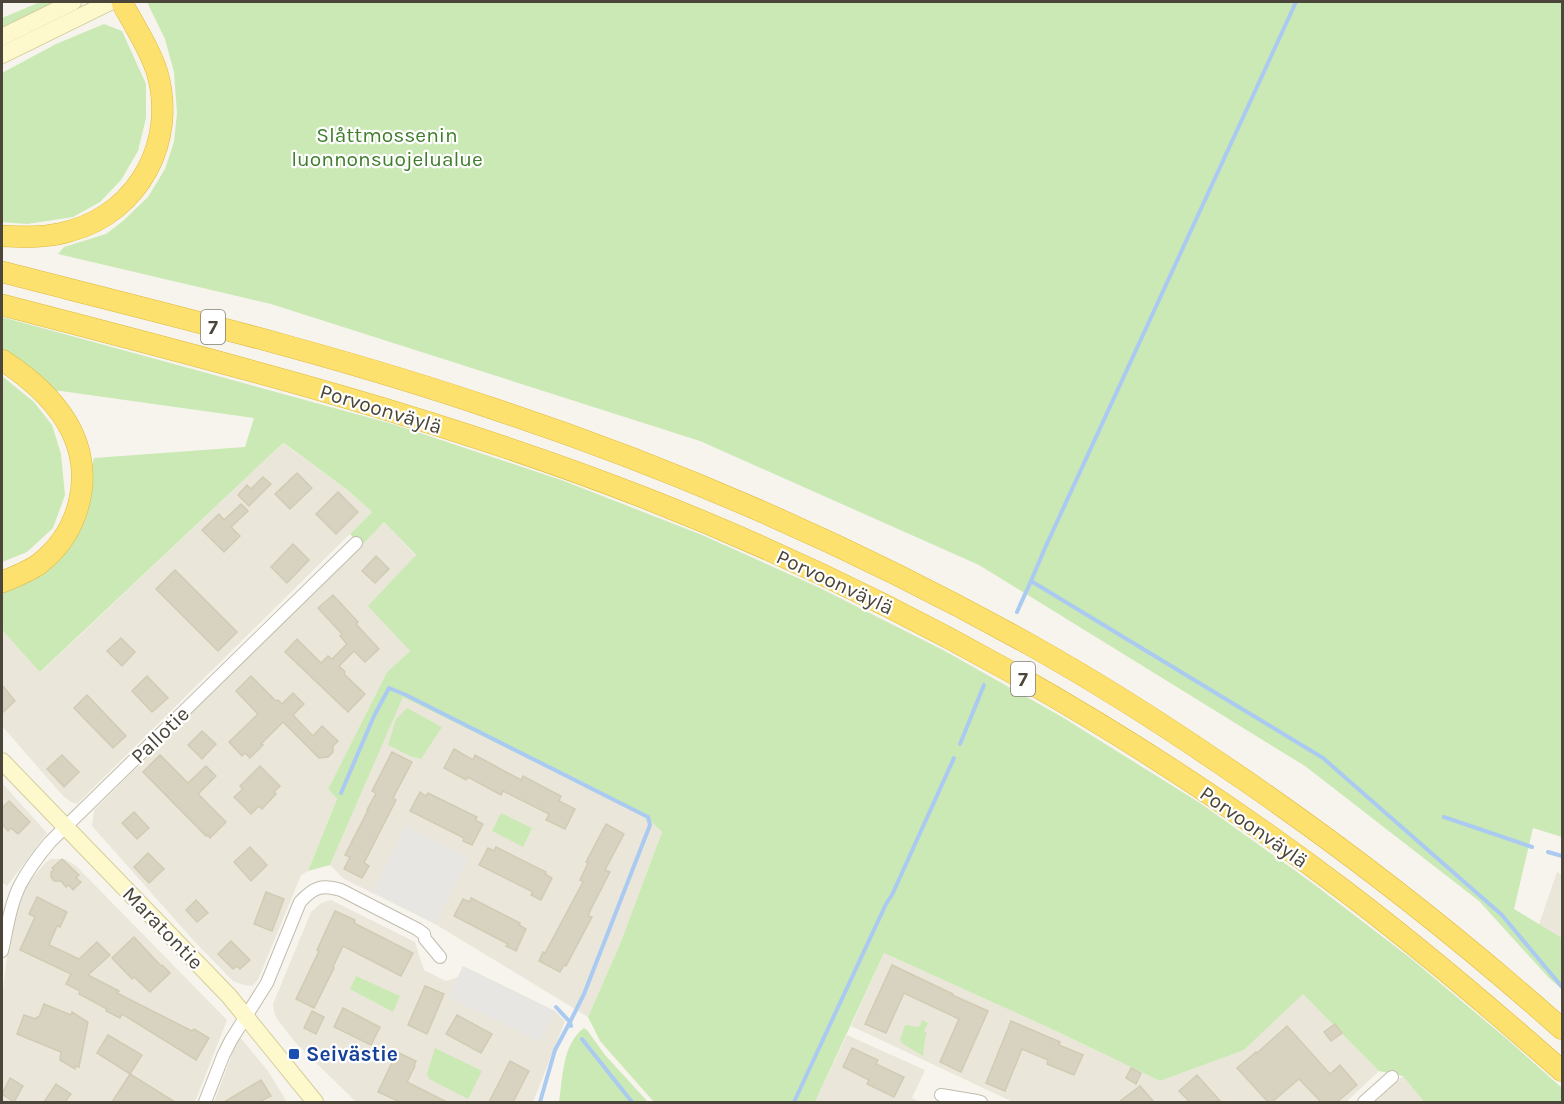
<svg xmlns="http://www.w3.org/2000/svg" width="1564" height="1104" viewBox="0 0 1564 1104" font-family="Karla,sans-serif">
<rect width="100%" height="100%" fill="#f6f4ec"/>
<!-- residential -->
<g fill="#eae7da">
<path d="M283,443L350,492L372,512L77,804L71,802L63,796L2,726V630L41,672Z"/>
<path d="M384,522L416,556L410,651L387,672L328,789L337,799L308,871L301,875L258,980L252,986L244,985L233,981L194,941L92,826L94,810Z"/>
<path d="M403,696L644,815L662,832L620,944L588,1017L435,924L344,879L330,865Z"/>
<path d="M2,783L47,833L7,886L2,882Z"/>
<path d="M51,859H65L76,866L227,1020L195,1102H2V999L7,957L20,893L45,863Z"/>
<path d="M1557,872L1562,875V959L1535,936Z"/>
<path d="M331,900L415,942L424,970L446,981L458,977L463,966L555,1011L565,1021L533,1102H356L295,1042L277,1019L274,1012L273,1004L311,912L321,903Z"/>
<path d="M884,953L1056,1031L1160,1081L1244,1050L1303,993L1379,1071L1346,1102H1013L851,1026Z"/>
<path d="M847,1035L925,1070L912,1098L921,1102H815Z"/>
<path d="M239,1036L268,1071L287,1102H214Z"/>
<path d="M1403,1076L1424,1102H1375Z"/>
</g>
<!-- green -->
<g fill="#cbe9b5">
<path d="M40,2H59L2,29V18Z"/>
<path d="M147,2H1562V837L1533,828L1514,909L1562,938V989L1549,978L1479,901L1305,766L979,565L700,441L271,304L58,254L64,247L106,234L123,221L148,197L165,169L174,142L177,113L174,72L165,39Z"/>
<path d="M104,24L122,31L146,84V118L138,151L121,180L100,202L73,217L27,224L2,222V73L56,44Z"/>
<path d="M2,317L396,425L564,481L702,535L820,588L943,650L1062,717L1200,803L1311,882L1409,957L1508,1040L1562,1088V1102H1424L1403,1076L1379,1071L1303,994L1244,1050L1160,1081L1056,1031L884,953L815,1102H654L600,1041L588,1017L620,944L662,832L644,815L403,697L330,865L308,871L337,799L328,789L387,672L410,651L368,606L416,555L384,522L361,546L350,534L372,512L350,492L288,446L283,443L40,672L2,630V586L82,515L94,458L245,447L254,418L61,391H48L2,355Z"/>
<path d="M2,376L34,402L52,425L61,454L65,495L53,528L27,552L2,562Z"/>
<path d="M407,708L442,727L421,759L410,756L388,745L396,719Z"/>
<path d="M501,813L532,828L523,847L492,831Z"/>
<path d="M356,976L400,996L393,1012L350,989Z"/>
<path d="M922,1020L928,1023L924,1031L927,1033L925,1039L923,1056L903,1044L900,1040L905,1025L919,1027Z"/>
<path d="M584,1028L587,1030L605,1055L648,1102H559C563,1078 562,1044 584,1028Z"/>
<path d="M435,1048L482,1071L468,1099L429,1079L427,1074Z"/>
</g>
<!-- parking -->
<g fill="#e8e6e3">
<path d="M406,826L469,858L435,924L372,892Z"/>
<path d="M463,966L555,1011L540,1042L448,997Z"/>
</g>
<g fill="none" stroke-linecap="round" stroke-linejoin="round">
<!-- stream -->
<g stroke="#aacaf1" stroke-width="4">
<path d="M1031,581L1045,548L1296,2"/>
<path d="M1017,612L1031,581L1323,758L1502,915L1562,987"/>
<path d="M960,744L984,685"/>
<path d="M341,793L374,716L389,688L406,695L648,817L650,825L584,994L570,1022L571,1026"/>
<path d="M1444,817L1532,847"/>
<path d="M1548,852L1562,856"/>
<path d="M582,1039L632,1102"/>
<path d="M540,1102L555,1050L570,1022L556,1007"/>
<path d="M794,1102L886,904L892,895L954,758"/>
</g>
</g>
<!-- building -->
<g fill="#d8d2c1" stroke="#d2cbb4" stroke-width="1.5">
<path d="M297,473L312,488L290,509L275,494Z"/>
<path d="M263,477L271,484L249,506L238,495L247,485L251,489Z"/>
<path d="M338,492L358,512L336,534L316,514Z"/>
<path d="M241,504L248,511L231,527L240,536L224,552L202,530L219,514L224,520Z"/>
<path d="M293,544L309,560L287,583L271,567Z"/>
<path d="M376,556L389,569L375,583L362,571Z"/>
<path d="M175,570L237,632L218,651L156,589Z"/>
<path d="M333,595L358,622L356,624L379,649L365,662L354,651L339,666L345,672L344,674L365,694L348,712L285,652L297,639L321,663L328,656L332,659L347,644L340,636L342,634L318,608Z"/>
<path d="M121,638L135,652L122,666L107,651Z"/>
<path d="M147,676L168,698L152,712L132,691Z"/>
<path d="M251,676L276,701L278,700L282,704L293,693L304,704L293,715L313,736L322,726L338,741L333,746V752L328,757L319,758L283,722L261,744L263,745L250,758L245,753L242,756L229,742L258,714L236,691Z"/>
<path d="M2,685L15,701L2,713Z"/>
<path d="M87,695L126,736L113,748L74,708Z"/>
<path d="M202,731L216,744L202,759L188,745Z"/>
<path d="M454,749L473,760L475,755L521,780L523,776L561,796L559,801L575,809L565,829L546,820L549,814L503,791L501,795L468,777L466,780L444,768Z"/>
<path d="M392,752L412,762L393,798L396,800L364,863L369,866L362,878L344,869L350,857L345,855L368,810H367L376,793L372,791Z"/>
<path d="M62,755L79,772L64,787L47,769Z"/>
<path d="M160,755L188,783L206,766L216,776L198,794L226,822L210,838L208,835L206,836L143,772Z"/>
<path d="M260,766L280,786L274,792L276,794L262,809L259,806L251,814L234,797L243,789L240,786Z"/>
<path d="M420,792L426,796L428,793L477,817L475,820L483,824L472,845L463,841L464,838L410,811Z"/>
<path d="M9,801L30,822L18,834L11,828L8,831L2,824V808Z"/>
<path d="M134,812L149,828L137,839L122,823Z"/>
<path d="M606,824L624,834L605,870L610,872L591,909L588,916L592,917L566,966L564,965L560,972L539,961L543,952L545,953L583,882L580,880L588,863L586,862Z"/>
<path d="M250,847L267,865L251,881L234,862Z"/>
<path d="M496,847L546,872L545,874L552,878L541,900L531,895L533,892L479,865L488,848L494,851Z"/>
<path d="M148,853L164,869L149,883L134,867Z"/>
<path d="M62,859L79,875L76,878L81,882L73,890L69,885L66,887L61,881H54L51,877V872L54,870L52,868Z"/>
<path d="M266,892L284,899L272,931L254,924Z"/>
<path d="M37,897L67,912L60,927L57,926L49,945L79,959L97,942L110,955L88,975L119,991L117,993L192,1031L194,1029L209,1038L196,1060L122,1014L120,1018L106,1011L107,1009L79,994L80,991L66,984L71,974L20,950L35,917L29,914Z"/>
<path d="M471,898L520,923L519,925L526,929L516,951L506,946L508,944L454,916L463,899L470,902Z"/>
<path d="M196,900L208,913L197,922L186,910Z"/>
<path d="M335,911L355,920L354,923L413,953L401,976L343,946L333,967L334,968L314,1008L296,999L319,951L317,950Z"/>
<path d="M134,937L161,966L162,965L170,973L150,992L134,977L132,979L112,958Z"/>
<path d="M231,941L250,960L240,969L237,966L233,969L218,954Z"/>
<path d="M892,965L953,994L952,995L988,1011L961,1072L940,1062L959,1019L904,993L886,1033L865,1024Z"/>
<path d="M425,986L444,994L427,1034L408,1025Z"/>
<path d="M44,1004L71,1015L72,1012L88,1022L79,1067L75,1066V1069L60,1060L61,1052L17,1034L24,1015L36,1019L37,1017H39Z"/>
<path d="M343,1008L380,1027L371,1045L334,1027Z"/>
<path d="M312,1011L324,1017L316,1034L304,1028Z"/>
<path d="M457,1015L492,1034L481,1053L446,1034Z"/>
<path d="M1011,1021L1060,1042L1059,1045L1083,1055L1074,1075L1047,1064L1048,1060L1022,1049L1005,1091L986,1083Z"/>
<path d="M1335,1024L1342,1033L1331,1041L1324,1032Z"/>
<path d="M1287,1026L1330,1074L1340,1065L1357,1085L1337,1102H1321L1299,1079L1272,1102H1268L1237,1068L1256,1052L1257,1053Z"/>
<path d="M108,1035L142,1055L130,1074L97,1053Z"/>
<path d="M852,1048L878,1060L876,1064L904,1077L894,1097L867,1084L869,1080L843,1067Z"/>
<path d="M397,1052L416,1061L414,1065L415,1066L407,1082L447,1102H400L378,1092Z"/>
<path d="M510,1061L529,1071L513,1102H489Z"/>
<path d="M1131,1068L1141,1073L1136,1084L1126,1078Z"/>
<path d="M130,1074L175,1102H112Z"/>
<path d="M1197,1075L1221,1102H1190L1179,1091Z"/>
<path d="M10,1078L23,1086L14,1102L2,1094Z"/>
<path d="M261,1080L271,1096L259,1102H224Z"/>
<path d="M56,1084L71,1094L65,1102H44Z"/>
<path d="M1140,1086L1154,1102H1119Z"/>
</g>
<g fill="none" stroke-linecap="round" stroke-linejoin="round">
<defs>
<g id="minor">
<path d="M2,951C7,929 10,905 20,885C28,870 39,855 50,842L356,543"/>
<path d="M941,1095L977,1101L981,1102"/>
<path d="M205,1102L223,1056L231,1040L267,983L300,902C314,887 322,884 341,890L417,929L424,934L425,939L440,957"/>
<path d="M1364,1102L1392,1077"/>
</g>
<g id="secondary">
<path d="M2,37L73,2"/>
<path d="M2,55L110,2"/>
<path d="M2,761L229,996L315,1102"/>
</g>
<g id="motorway">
<path d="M2,236C24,237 48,238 70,231C140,212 177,140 157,72C152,56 143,40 135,26C131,18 125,10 122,2"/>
<path d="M2,272C166,314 333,354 494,409C682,471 862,551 1034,647C1098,683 1161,723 1221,764C1341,845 1454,933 1562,1029"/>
<path d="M2,305C218,361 436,416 645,498C892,595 1133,730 1345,891C1420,948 1492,1009 1562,1071"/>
<path d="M2,360C30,378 57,401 72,432C94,478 79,533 39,564C28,572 14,577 2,582"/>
</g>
</defs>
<!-- minor casing -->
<use href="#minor" stroke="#c2bdae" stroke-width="14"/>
<!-- secondary casing -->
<use href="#secondary" stroke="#d5cd9b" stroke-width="18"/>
<!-- motorway casing -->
<use href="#motorway" stroke="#deb83e" stroke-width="22"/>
<!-- minor -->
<use href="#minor" stroke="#fff" stroke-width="12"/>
<!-- secondary -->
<use href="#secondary" stroke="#fef9cd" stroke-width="16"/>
<!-- motorway -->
<use href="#motorway" stroke="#fde16f" stroke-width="21"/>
</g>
<!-- markers -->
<rect fill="#1a4fb4" stroke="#fff" stroke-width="2" x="288" y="1048" width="12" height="12" rx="3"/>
<g text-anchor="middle" stroke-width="4.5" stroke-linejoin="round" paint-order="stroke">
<!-- shield labels -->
<g fill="#fff" stroke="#817e74" stroke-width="1.5">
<rect x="201" y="310" width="24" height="34" rx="4.5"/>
<rect x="1011" y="662" width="24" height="34" rx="4.5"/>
</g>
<g font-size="20" font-weight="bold" fill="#4b4639">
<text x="213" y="334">7</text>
<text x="1023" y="686">7</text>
</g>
<!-- park labels -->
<g font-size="21" fill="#3f7e2b" stroke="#fff">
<text x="387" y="142">Slåttmossenin<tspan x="387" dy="24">luonnonsuojelualue</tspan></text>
</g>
<!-- street labels -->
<g font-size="21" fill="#4b4639" stroke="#fff">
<text transform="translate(381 409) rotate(17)" y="7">Porvoonväylä</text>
<text transform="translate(835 582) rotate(25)" y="7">Porvoonväylä</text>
<text transform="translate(160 735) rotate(-44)" y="7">Pallotie</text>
<text transform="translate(1254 827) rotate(35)" y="7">Porvoonväylä</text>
<text transform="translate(163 928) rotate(46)" y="7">Maratontie</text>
</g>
<!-- transit labels -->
<g font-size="21" font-weight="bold" fill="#164399" stroke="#fff" text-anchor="start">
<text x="306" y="1061">Seivästie</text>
</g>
</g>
<!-- border -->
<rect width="1564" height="1104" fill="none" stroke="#4b4639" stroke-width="6"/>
</svg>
